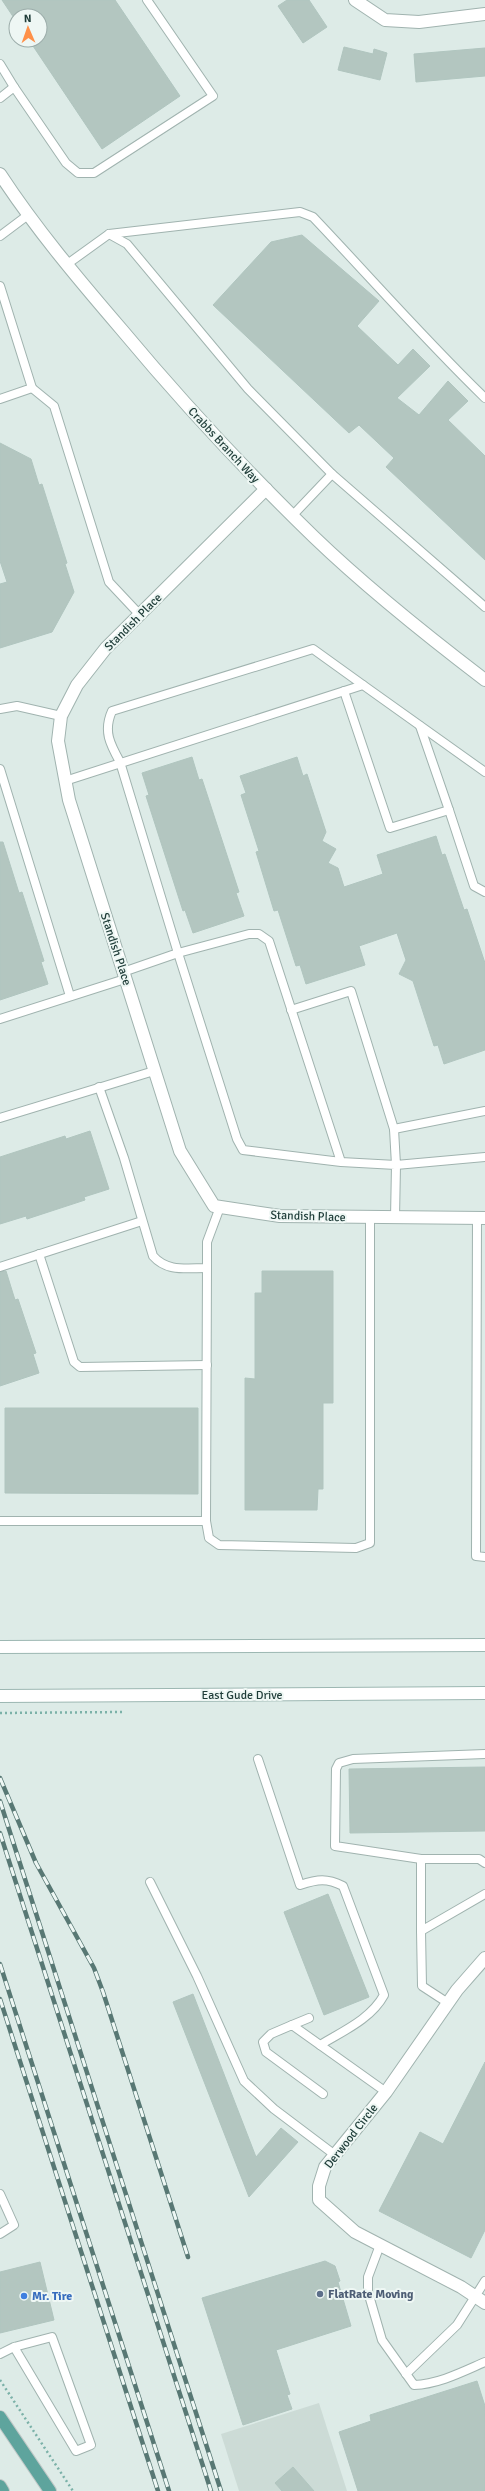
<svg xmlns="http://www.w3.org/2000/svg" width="485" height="2491" viewBox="0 0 485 2491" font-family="Signika,sans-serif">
<rect width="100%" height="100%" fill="#ddebe7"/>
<!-- built -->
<path fill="#ccdbd6" d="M319,2403L347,2491H239L221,2434Z"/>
<!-- building -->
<g fill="#b3c6c0" stroke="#b0c5bf">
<path d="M2,0H115L180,96L102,149L29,40H40V16H16V21Z"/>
<path d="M287,0H309L327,27L303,43L278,6Z"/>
<path d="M344,47L373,54L374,49L387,53L380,80L338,70Z"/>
<path d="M485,48V76L416,82L414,54Z"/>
<path d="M302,235L379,301L357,326L398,365L413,349L430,366L397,398L419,415L448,381L468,401L448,420L485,456V560L386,467L394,458L359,425L349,433L213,305L271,242Z"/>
<path d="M0,443L31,459L39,485L42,484L67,563L65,564L74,592L52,632L0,648V584L7,582L0,561Z"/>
<path d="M192,757L199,780L202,779L239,892L236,893L244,916L193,933L185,910L183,911L146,796L149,795L142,773Z"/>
<path d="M297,757L303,776L307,774L326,832L322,841L336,849L328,863L338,868L344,887L383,874L377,855L436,836L442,855L445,854L464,910L467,909L485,963V1050L444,1064L438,1045L434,1046L413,981L399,974L406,960L397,933L359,946L365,965L306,984L300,965L296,966L278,910L274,911L256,852L259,851L241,795L246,793L240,776Z"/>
<path d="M0,842H3L19,893L22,892L44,961L41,962L48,984L0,1000Z"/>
<path d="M90,1131L109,1189L84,1197L85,1200L27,1219L26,1216L0,1224V1157L65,1136L66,1139Z"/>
<path d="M6,1271L15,1300L18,1299L36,1353L33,1354L39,1373L0,1386V1272Z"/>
<path d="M262,1271H333V1403H323V1489H318L317,1510H245V1378L255,1379V1293H262Z"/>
<path d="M5,1408H198V1494L5,1493Z"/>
<path d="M485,1767V1831L350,1833L349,1769Z"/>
<path d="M328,1894L369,1997L324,2015L284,1912Z"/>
<path d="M193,1994L256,2157L281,2128L298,2142L249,2197L173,2002Z"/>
<path d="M485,2062V2230L471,2258L379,2211L420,2132L443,2144Z"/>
<path d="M325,2261L335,2266L340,2281L338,2282L351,2326L276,2350L290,2394L287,2395L292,2409L243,2425L202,2298Z"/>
<path d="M40,2262L54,2320L0,2333V2272Z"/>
<path d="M477,2381L485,2406V2491H358L339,2432L371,2421L370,2415Z"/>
<path d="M293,2467L314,2491H282L275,2483Z"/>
</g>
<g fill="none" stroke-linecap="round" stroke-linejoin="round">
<defs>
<g id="service">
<path d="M0,64L14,87"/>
<path d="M0,98L14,87L66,163L78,173H94L213,96L147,0"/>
<path d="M109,234L127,244L248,389L332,474L485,607"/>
<path d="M0,236L28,215"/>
<path d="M66,265L109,234L300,212L313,217C370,277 425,340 485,398"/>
<path d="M0,286L32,388L0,399"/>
<path d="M32,388L54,406L109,582L140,615"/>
<path d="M293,515L332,474"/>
<path d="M344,691L390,828L449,810L420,726"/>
<path d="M0,709L17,706L61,716"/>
<path d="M0,769L70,996"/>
<path d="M65,781L363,685L485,772"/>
<path d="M449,810L474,886L485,892"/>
<path d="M123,972L178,953L120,762C110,744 103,731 112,711L313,649L363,685"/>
<path d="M291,1010L351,991L394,1129L396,1165L485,1157"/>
<path d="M0,1019L125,979"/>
<path d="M99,1087L124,1158L153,1256C167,1272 186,1268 207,1268V1242L220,1207"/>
<path d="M0,1118L154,1071"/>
<path d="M394,1129L485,1111"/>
<path d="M341,1162L243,1150L237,1139L178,953L249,934H259L269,941L341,1162L396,1165L395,1218"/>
<path d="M477,1218L476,1556L485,1557"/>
<path d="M39,1254L74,1362L80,1367L207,1365"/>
<path d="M0,1267L142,1221"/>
<path d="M0,1521H206L207,1268"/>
<path d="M206,1521L209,1538L219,1545L356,1548L370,1543V1217"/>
<path d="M485,1754L353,1759L339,1763L336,1769L335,1846L421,1859H479L485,1863"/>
<path d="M258,1759L300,1885C318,1879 327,1878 343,1886L384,1995C371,2019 343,2031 320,2045"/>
<path d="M150,1882L197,1976L244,2081L274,2109L335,2155"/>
<path d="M421,1931V1859"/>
<path d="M448,2003L422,1986L421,1931L485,1894"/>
<path d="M292,2025L309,2018"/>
<path d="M323,2094L266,2052L263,2042L271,2034L292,2025L386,2092"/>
<path d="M0,2194L14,2225L0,2234"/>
<path d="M380,2245L368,2277V2292L382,2340L414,2385C439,2384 462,2372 485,2362"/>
<path d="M0,2354L14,2347L52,2337L91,2445L76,2451L14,2347"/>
<path d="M406,2374L457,2325L485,2281"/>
</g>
<g id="minor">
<path d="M355,0L385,20L419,22L485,14"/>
<path d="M266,489L106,648L77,685L61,716L58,741L69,800L180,1151L214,1206L280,1216L485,1218"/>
<path d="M485,1958L457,1990L386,2092L325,2167L319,2186V2200L355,2232L461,2287L485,2303"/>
</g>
<path id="tertiary" d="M0,174C36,229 79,280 122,330C182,402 247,472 314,537C368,589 426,635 485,680"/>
<g id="secondary">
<path d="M0,1647L485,1645"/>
<path d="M0,1696L485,1693"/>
</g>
<g id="primary">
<path d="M0,2417L50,2491"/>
<path d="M0,2486L3,2491"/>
</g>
</defs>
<!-- service casing -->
<use href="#service" stroke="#a0b3af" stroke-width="10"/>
<!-- minor casing -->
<use href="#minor" stroke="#a0b3af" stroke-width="14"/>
<!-- tertiary casing -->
<use href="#tertiary" stroke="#a0b3af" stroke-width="14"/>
<!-- secondary casing -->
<use href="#secondary" stroke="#9cb7b2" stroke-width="14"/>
<!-- primary casing -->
<use href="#primary" stroke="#c0c8c7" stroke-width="14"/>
<!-- path -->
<g stroke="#7bb1a8" stroke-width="2.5" stroke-dasharray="2 3" stroke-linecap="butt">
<path d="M0,1713L125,1712"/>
<path d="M0,2380L73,2491"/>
</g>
<!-- service -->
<use href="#service" stroke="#fff" stroke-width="8"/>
<!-- minor -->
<use href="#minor" stroke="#fff" stroke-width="12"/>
<!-- tertiary -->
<use href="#tertiary" stroke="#fff" stroke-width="12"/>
<!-- secondary -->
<use href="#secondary" stroke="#fff" stroke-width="12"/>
<!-- primary -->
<use href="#primary" stroke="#5ea49d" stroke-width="12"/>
<defs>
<g id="rail">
<path d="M0,1778L36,1863L94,1968L103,1992L188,2257"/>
<path d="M0,1801L221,2491"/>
<path d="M0,1833L211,2491"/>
<path d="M0,1964L169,2491"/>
<path d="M0,1999L158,2491"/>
</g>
</defs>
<!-- rail casing -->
<use href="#rail" stroke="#587874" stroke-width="4.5"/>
<!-- rail -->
<use href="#rail" stroke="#eef7f4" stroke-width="3" stroke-dasharray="9" stroke-linecap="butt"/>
</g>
<!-- markers -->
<circle fill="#5c6f8a" stroke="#eef7f4" stroke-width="1.5" cx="320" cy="2294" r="4"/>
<circle fill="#3f7fe0" stroke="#eef7f4" stroke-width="1.5" cx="24" cy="2296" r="4"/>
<g text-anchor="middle" stroke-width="4" stroke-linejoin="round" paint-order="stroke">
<!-- street labels -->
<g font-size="12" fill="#1e3c38" stroke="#eef7f4">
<text transform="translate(224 445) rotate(47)" y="4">Crabbs Branch Way</text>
<text transform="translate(133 622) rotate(-45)" y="4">Standish Place</text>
<text transform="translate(116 949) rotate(72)" y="4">Standish Place</text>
<text transform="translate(308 1216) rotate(2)" y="4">Standish Place</text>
<text x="242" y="1699">East Gude Drive</text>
<text transform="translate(351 2136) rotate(-52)" y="4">Derwood Circle</text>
</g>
<!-- service labels -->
<g font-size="12" font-weight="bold" fill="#4e5e75" stroke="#eef7f4" text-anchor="start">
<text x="328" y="2298">FlatRate Moving</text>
</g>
<!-- shop labels -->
<g font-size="12" font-weight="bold" fill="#366cbe" stroke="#eef7f4" text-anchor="start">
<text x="32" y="2300">Mr. Tire</text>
</g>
</g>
<!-- north arrow -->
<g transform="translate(28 28) rotate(358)"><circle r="19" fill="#eef7f4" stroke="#9baca9"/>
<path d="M0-3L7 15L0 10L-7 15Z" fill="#fe9048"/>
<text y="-6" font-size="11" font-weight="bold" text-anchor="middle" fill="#1e3c38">N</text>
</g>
</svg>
